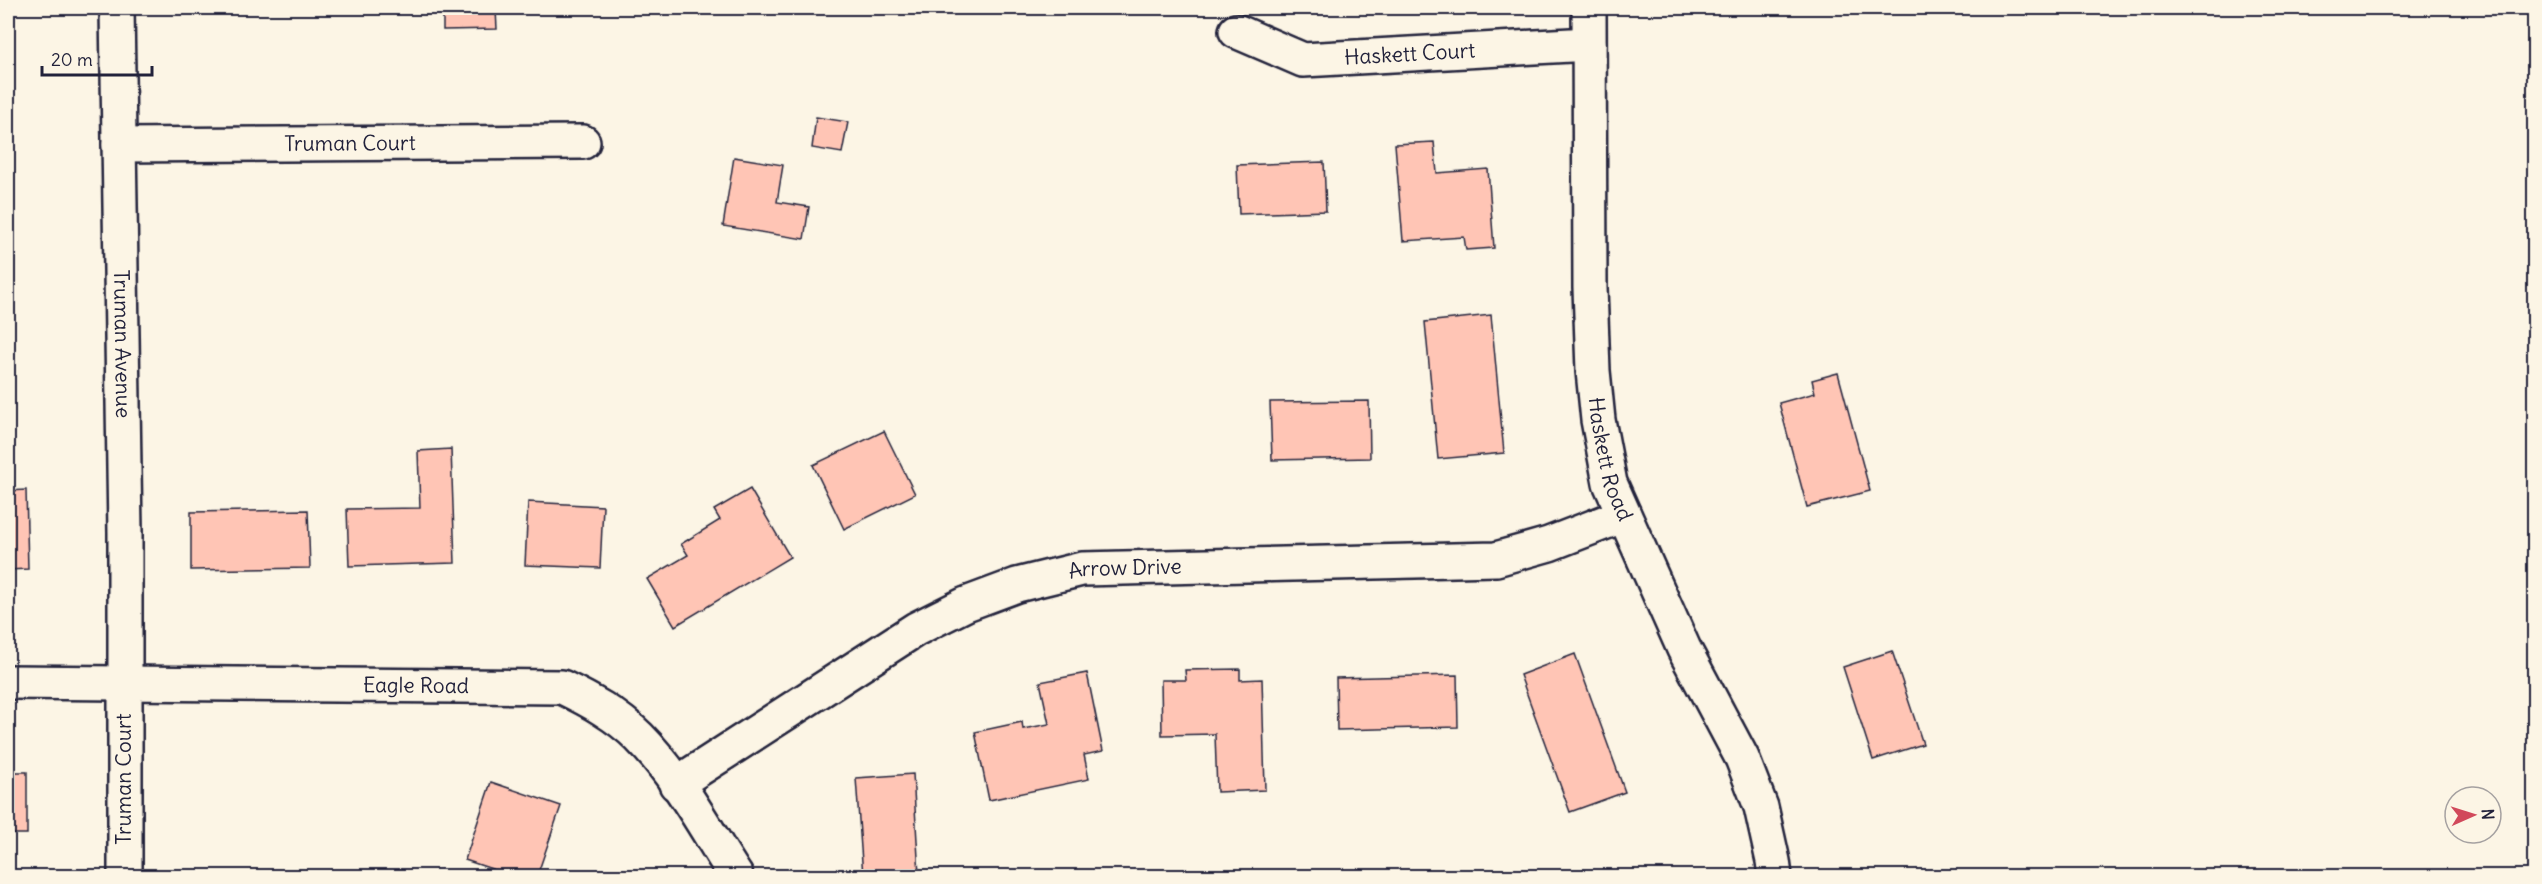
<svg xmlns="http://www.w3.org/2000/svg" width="2542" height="884" viewBox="0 0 2542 884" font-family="Delius,sans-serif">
<rect width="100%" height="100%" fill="#fcf5e5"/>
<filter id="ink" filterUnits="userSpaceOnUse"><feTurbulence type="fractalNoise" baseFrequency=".0167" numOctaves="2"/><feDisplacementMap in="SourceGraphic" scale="12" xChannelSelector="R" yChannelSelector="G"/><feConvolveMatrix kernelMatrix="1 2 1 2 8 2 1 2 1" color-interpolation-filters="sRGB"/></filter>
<g filter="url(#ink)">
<!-- building -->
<g fill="#ffc5b5" stroke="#22223b" stroke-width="1.5">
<path d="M443,8H536L537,10H496L497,29L443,30Z"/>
<path d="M816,117L848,122L842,153L812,148Z"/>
<path d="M1434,142L1437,173L1488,169L1494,248L1466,250L1464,237L1403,241L1395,144Z"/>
<path d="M734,157L783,165L777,202L809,207L804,239L723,226Z"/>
<path d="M1324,162L1326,211L1239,214L1237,165Z"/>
<path d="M8,250H10L13,364H8Z"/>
<path d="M1491,315L1504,453L1438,459L1425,322Z"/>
<path d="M1838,373L1870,491L1807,507L1779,403L1815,393L1812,380Z"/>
<path d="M1369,401L1370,458L1272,460L1270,402Z"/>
<path d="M884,431L915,494L844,529L813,465Z"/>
<path d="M451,449L455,563L349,566L347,509L420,508L418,451Z"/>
<path d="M750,489L790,557L675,626L647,579L688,555L681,544L720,520L714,510Z"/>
<path d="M26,490L28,569L8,570V491Z"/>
<path d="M528,502L603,506L600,568L525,565Z"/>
<path d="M308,510L310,568L191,570V512Z"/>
<path d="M1892,651L1923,744L1873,760L1843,667Z"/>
<path d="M1575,654L1625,792L1570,812L1520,675Z"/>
<path d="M1240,669V680L1262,679L1265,790L1217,792L1215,734L1162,735L1161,680H1186L1185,670Z"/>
<path d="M1087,673L1103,751L1084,755L1089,779L989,800L975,732L1022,722L1023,729L1049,724L1040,682Z"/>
<path d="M1457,675L1458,727L1337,730L1336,678Z"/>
<rect x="8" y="772" width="19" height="62"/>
<path d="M913,774L919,875L863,876L856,778Z"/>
<path d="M491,782L561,806L537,876H513L465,860Z"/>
</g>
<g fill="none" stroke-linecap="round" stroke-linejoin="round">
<defs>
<g id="minor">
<path id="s1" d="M117,8L125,533V876"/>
<path id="s2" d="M1589,8L1590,288L1593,371L1598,420L1610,483L1684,649L1742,758L1761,807L1773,861L1775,876"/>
<path id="s3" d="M1236,31L1303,60L1589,44"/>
<path id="s4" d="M119,145L583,142"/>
<path id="s5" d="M8,682L562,687C589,700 617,715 639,737C678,776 706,830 736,876"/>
<path id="s6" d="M676,784L916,629L966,604L1017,585L1082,569L1496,559L1549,544L1624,515"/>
</g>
</defs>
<!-- minor casing -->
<use href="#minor" stroke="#22223b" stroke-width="38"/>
<!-- minor -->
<use href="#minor" stroke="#fcf5e5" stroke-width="33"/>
</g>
</g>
<g text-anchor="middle" stroke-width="5" stroke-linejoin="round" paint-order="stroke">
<!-- street labels -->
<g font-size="21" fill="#22223b" stroke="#fcf5e5">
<text dy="7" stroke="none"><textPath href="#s3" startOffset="180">Haskett Court</textPath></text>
<text dy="7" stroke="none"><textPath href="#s4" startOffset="231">Truman Court</textPath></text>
<text dy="7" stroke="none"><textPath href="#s1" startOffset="336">Truman Avenue</textPath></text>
<text dy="7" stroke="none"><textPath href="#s2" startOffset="453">Haskett Road</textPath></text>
<text dy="7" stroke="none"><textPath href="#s6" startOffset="506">Arrow Drive</textPath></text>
<text dy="7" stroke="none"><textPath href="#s5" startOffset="408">Eagle Road</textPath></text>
<text transform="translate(124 779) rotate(-90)" y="7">Truman Court</text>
</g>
</g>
<!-- margin -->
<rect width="2542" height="884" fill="none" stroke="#fcf5e5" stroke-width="30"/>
<rect x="15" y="15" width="2512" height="854" fill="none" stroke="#22223b" stroke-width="2" filter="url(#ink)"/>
<!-- north arrow -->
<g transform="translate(2473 815) rotate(87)"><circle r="28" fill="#fcf5e5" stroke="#a5a1a1" stroke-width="1.5"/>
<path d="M0-4.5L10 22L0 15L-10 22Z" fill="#d1495b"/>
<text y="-9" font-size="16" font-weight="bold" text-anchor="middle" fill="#22223b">N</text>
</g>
<!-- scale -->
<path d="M42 66v9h110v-9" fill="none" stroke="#22223b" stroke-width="3"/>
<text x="51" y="66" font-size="18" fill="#22223b" stroke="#fcf5e5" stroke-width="4.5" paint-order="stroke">20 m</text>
</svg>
